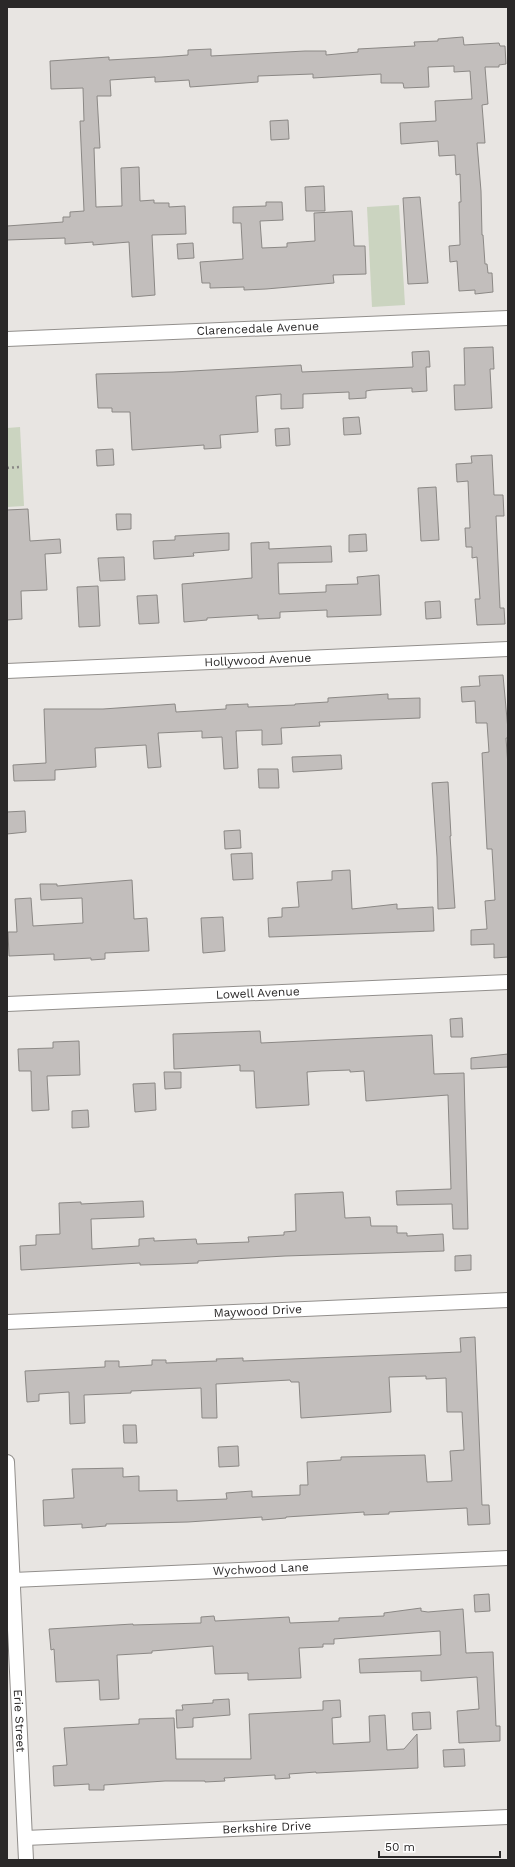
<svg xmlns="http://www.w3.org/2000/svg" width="515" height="1867" viewBox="0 0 515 1867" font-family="'Work Sans',sans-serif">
<rect width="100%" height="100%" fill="#e8e5e2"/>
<!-- green -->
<g fill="#cbd4c0">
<path d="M399,205L405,305L372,307L367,207Z"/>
<path d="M20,427L24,506L7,507V428Z"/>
</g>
<!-- building -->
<g fill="#c2bebc" stroke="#8b8885">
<path d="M463,37L464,45L499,43L500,46H505L506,64L499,65V67H485L488,104L482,105L485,143H477L481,191L482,235H483L485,264H487L488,273H492L493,292L475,294V290L459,291L457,261L450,262L449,246L460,245L459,202H461L460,174L456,175L455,155L439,156L438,141L401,144L400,123L436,121L435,101L472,99L470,71L454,72V66L428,67L429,87L404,88L403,83H381V74L313,78V74L258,76V82L190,87L189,80L155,82V77L110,80L111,96H97L100,148H94L96,207L122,206L121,168L139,167L140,201L154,200V203H169V207L185,206L186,234L152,235L155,295L132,297L129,242L93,245V242L65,244V238L7,240V226L63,222V217H70V212L84,211L80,121H84L83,88L51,89L50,61L109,57V60L162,57L188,55V50L211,49V56L305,51H326V55L358,52V49L415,46L414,42L438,41V39Z"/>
<path d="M288,120L289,139L271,140L270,121Z"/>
<path d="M324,186L325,211H306L305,187Z"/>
<path d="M420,197L428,283L408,284L403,198Z"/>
<path d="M266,202H282L283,220L260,221L262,248L287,247V243L315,241L314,213L352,211L354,246H365L366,274L333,275L334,283L266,289L244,290V287L210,288V283H202L200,262L243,259L241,223H233V207L266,206Z"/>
<path d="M193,243L194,258L178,259L177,244Z"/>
<path d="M493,347L494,369H490L492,408L455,410L454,385H465L464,348Z"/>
<path d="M429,351L430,367H426L427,391L412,392V388L372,390L366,391V398L349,399V392L303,394V408L281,409V394L256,396L258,432L220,435L221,448L204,449V445L132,450L130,412H112V408H98L96,374L173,372L301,365L302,372L413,367L412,352Z"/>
<path d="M359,417L361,434L344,435L343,418Z"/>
<path d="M289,428L290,445L276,446L275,429Z"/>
<path d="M113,449L114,465L97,466L96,450Z"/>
<path d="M492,455L494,495H503L504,516H496L500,608H504L505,624L477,625L475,599H480L477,557L472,558V547H466L465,528H470L468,481L457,482L456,464L472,463L471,456Z"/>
<path d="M436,487L439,540L421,541L418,488Z"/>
<path d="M28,509L30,541L60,539L61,553L45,554L47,590L21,591L22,619L7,620V510Z"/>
<path d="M116,514H131V529L117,530Z"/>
<path d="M229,533V550L193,553L194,556L154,559L153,541L175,540V536Z"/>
<path d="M366,534L367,551L349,552V535Z"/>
<path d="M269,542V549L331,546L332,562L278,563L279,594L326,592V585L358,584L357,577L379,575L381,615L327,617V610L280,612V618L258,619V615L207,618V620L184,622L182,584L252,578L251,543Z"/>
<path d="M124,557L125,580L100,581L98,558Z"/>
<path d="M98,586L100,626L79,627L77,587Z"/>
<path d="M157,595L159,623L139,624L137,596Z"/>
<path d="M440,601L441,618L426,619L425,602Z"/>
<path d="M503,675L508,730V738H506L508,766V957L494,958V944L471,945V930L487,929L485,901L495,900L492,849H487L482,753L489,752L487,723H476L475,701L462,702L461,687L480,686L479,676Z"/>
<path d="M388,694V699L420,698V718L319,722L320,726L281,728L282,744L262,745V730L236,731L238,768L224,769L222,737L202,738V731L158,733L161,767L148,768L146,745L95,748L96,767L55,770V780L14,781L13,765L46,763L44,709H103L175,704L176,712L226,709V705L248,704V707L295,705V704L328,702V698Z"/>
<path d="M341,755L342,769L293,772L292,757Z"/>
<path d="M258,769H278L279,788H259Z"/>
<path d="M448,782L451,836H450L455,908L438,909L437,857L432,783Z"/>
<path d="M25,811L26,832L7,834V812Z"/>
<path d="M240,830L241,848L225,849L224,831Z"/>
<path d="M252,853L253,879L233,880L231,854Z"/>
<path d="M350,870L352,909L397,904V909L433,907L434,931L269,937L268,918L282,917V908L299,907L297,882L332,880V871Z"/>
<path d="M132,880L134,919L147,918L149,951L105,953V959L91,960V958L54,960V954L9,956L8,932H17L15,899L31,898L33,926L83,923L82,898L41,900L40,884H57V886Z"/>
<path d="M223,917L225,951L203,953L201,918Z"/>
<path d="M462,1018L463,1037H451L450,1019Z"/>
<path d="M260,1031L261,1043L432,1035L434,1074L464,1073L468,1229H453L452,1204L397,1205L396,1191L451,1189L448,1095L366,1101L364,1071L350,1072V1070L321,1071L307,1072L309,1105L256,1108L254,1071H240V1065L174,1069L173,1034Z"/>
<path d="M79,1041L80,1075L47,1076L49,1110L32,1111L31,1071H19L18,1049L53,1048V1042Z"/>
<path d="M508,1054V1067L471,1069V1058Z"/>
<path d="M164,1072H181V1088L165,1089Z"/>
<path d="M155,1083L156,1110L135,1112L133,1084Z"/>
<path d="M88,1110L89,1127L72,1128V1111Z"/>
<path d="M343,1192L345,1218L370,1217L371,1226H397V1233H407V1236L443,1234L444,1251L285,1256L198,1261V1263L175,1264L140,1265V1263L21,1270L20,1246L36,1245V1235L60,1234L59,1203L81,1202V1204L143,1201L144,1217L91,1219L92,1249L139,1246V1239L154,1238V1241L196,1239L197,1244L249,1242L248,1237L284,1235V1232L296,1231L295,1194Z"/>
<path d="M471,1255V1270L455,1271V1256Z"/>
<path d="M475,1337L482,1505H489L490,1524L468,1525L467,1508L389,1512V1514L364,1515V1512L286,1517V1518L262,1520V1517L188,1522L106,1524V1526L82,1528V1524L44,1526L43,1500L74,1498L72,1469L123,1468V1477L139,1476V1491L177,1490V1501L227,1499L226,1493L252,1491V1497L300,1495V1485H308L307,1462L341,1460V1457L425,1455L427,1482L452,1481L450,1451L464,1450L462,1412H447L446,1378L426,1379V1376L389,1377L391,1412L301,1418L299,1382H291L290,1380L216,1384L217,1418H202L201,1388L131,1391V1393L84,1395L85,1423L70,1424L69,1392L39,1394V1401L27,1402L25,1371L105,1367V1361H119V1367L152,1365V1360H166V1363L217,1361L216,1359L243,1358V1361L461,1352L460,1338Z"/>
<path d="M123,1425H136L137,1443H124Z"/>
<path d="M238,1446L239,1466L219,1467L218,1447Z"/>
<path d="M489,1594L490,1611L475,1612L474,1595Z"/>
<path d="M421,1608V1611L428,1612L463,1609L466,1653L493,1652L496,1726H500V1741L459,1743L457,1711L479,1709L477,1677L421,1681V1671L360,1673L359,1659L441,1655L440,1631L334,1639V1644H323V1647L299,1648L301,1678L248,1680V1673L215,1674L213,1646L152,1651V1653L117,1655L119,1699L100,1700L99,1680L56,1682L54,1649L51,1650L49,1629L133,1624V1625L201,1623V1617L214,1616L215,1621L289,1617L290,1623L339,1621V1618L384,1616V1613Z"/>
<path d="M229,1699L230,1715L193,1718V1727L177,1728L176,1710H183L182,1705L213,1703V1700Z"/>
<path d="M340,1700L341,1717L332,1718L333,1744L370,1742L369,1716L385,1715L387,1750L404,1749L417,1734L418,1768L316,1773V1772L289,1774L290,1778L275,1779V1775L224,1778L225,1781L205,1782V1781H165L104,1785V1790H89V1784L54,1786L53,1766L67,1765L64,1728L139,1724V1719L174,1718L176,1759H251L249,1714L323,1710V1701Z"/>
<path d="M430,1712L431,1729L413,1730L412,1713Z"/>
<path d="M464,1749L465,1766L444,1767L443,1750Z"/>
</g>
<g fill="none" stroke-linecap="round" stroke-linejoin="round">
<defs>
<g id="minor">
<path id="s1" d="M7,339L508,318"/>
<path id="s2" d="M7,671L508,649"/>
<path id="s3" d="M7,1004L508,982"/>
<path id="s4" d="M7,1322L508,1300"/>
<path id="s5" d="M7,1462L26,1860"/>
<path id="s6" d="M13,1580L508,1558"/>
<path id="s7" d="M25,1838L508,1817"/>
</g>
</defs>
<!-- minor casing -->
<use href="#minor" stroke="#928f8c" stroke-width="16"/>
<!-- path -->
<path stroke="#8a8886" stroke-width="2.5" stroke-dasharray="2 3" stroke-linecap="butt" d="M7,468L19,467"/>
<!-- minor -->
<use href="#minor" stroke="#fff" stroke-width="14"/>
</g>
<g text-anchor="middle" stroke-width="3" stroke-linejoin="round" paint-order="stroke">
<!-- street labels -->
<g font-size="12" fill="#2a2828" stroke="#fff">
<text dy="4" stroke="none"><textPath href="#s1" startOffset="251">Clarencedale Avenue</textPath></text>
<text dy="4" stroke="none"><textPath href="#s2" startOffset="251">Hollywood Avenue</textPath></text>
<text dy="4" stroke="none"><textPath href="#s3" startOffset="251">Lowell Avenue</textPath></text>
<text dy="4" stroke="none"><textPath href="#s4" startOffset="251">Maywood Drive</textPath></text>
<text dy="4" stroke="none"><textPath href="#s6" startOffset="248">Wychwood Lane</textPath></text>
<text dy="4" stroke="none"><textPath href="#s5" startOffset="259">Erie Street</textPath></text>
<text dy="4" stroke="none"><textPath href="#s7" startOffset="242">Berkshire Drive</textPath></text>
</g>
</g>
<!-- border -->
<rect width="515" height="1867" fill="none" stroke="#2a2828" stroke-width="16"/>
<!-- scale -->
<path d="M379 1851v6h121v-6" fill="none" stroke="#2a2828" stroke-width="2"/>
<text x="385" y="1851" font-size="12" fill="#2a2828" stroke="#ffffff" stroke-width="3" paint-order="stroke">50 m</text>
</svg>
